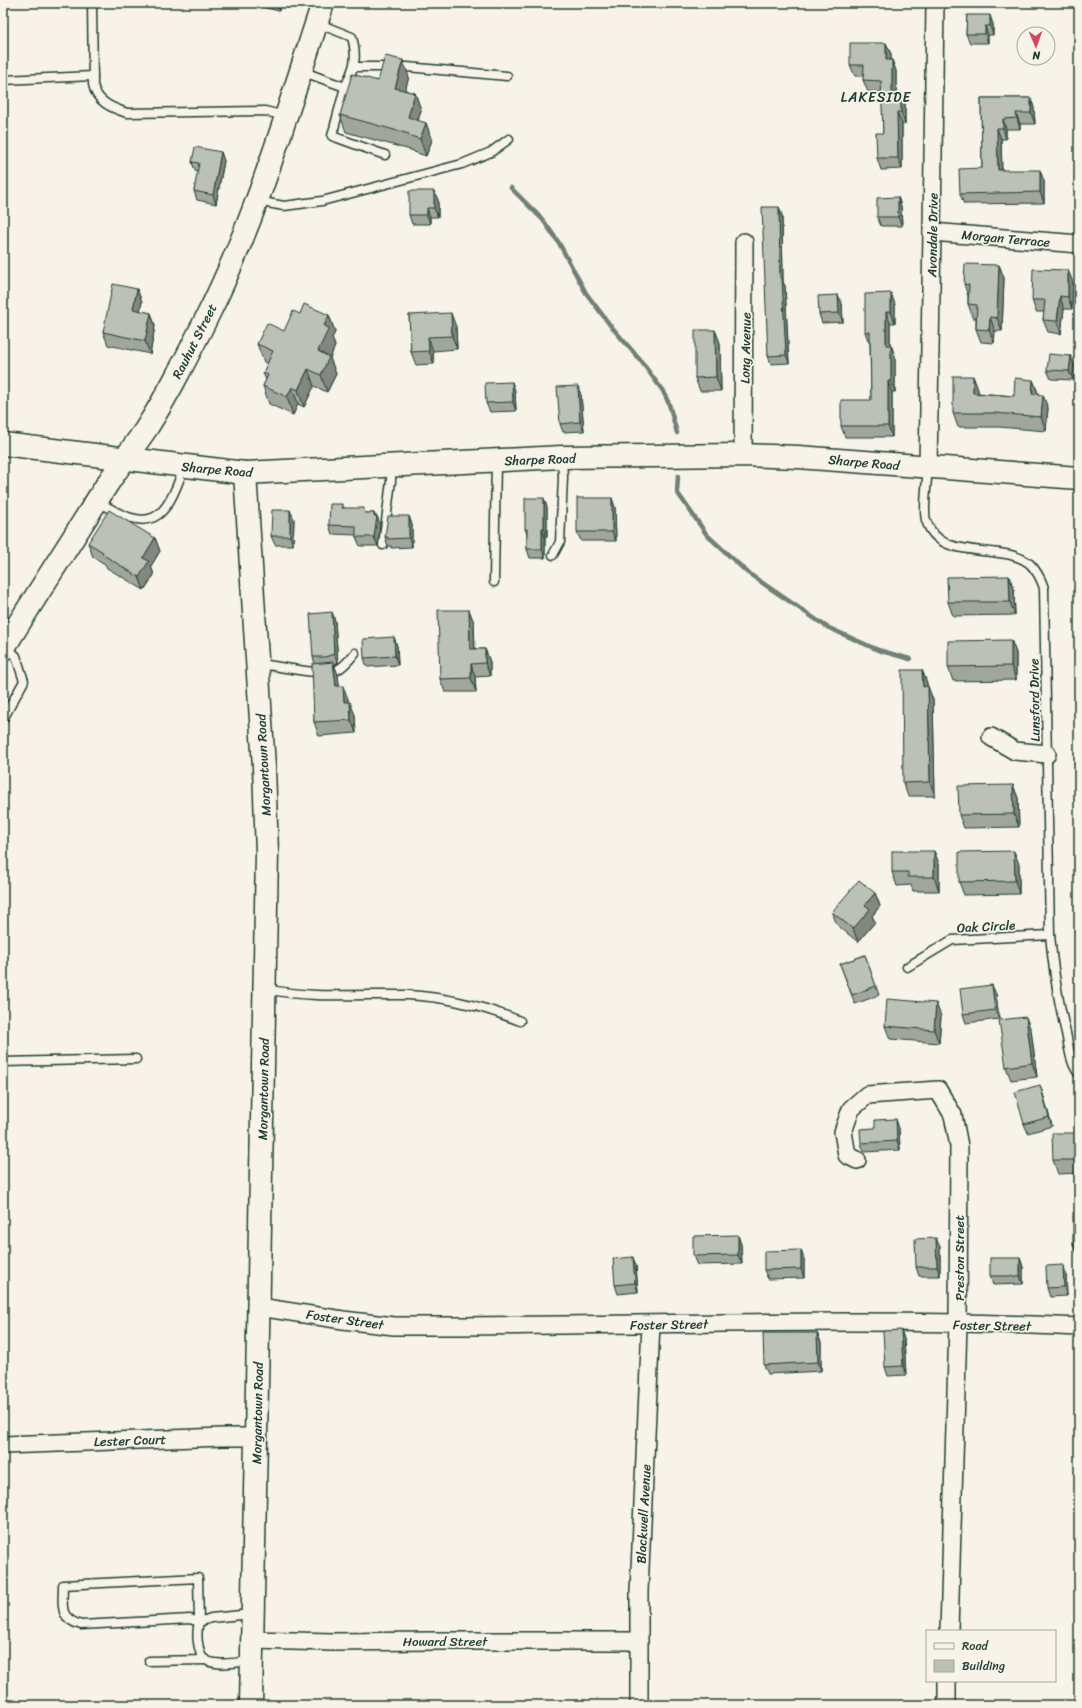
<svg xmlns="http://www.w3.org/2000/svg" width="1082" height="1708" viewBox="0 0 1082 1708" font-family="Sriracha,sans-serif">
<rect width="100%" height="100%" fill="#f7f3e8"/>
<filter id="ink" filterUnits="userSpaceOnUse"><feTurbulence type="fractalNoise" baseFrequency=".025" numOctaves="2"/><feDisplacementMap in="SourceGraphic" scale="8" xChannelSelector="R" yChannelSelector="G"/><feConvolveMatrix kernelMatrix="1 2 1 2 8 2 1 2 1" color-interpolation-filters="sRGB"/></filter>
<g filter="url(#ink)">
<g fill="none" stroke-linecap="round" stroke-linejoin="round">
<!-- stream -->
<g stroke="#6f8077" stroke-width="4.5">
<path d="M511,188L543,220L559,243L586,293L610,325L641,361L663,391L669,404L677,433"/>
<path d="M678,476L677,492L707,535L748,573L827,627L878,650L910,659"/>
</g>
<defs>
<g id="lane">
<path d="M92,3L93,84C96,102 112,108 127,113L265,111L285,116"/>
<path d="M317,23L352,37C358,59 354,68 345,87"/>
<path d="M354,67H407L507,76"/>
<path d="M301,71L345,87L332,136L385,155"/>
<path d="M3,80L93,76"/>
<path d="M257,201L284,206L322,201L462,164L491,152L509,139"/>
<path d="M928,468C927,481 923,509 926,520C939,564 1002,541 1030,564C1037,571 1041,579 1044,588L1050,935C1053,968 1058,1000 1066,1033C1069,1047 1070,1063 1079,1074"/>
<path d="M97,501C151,535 165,522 184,467"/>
<path d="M383,545L391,481V466"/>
<path d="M553,555L560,542L563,478L562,458"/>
<path d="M494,582L496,461"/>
<path d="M257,664C277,665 320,677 337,670C345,666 349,660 355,653"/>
<path d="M3,719L24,681L16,656L6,646"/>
<path d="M907,967L952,940L1050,935"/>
<path d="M266,989C312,999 361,994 408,995C447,997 485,1007 520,1021"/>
<path d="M3,1062L136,1059"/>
<path d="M198,1578L199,1622L190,1619L81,1625C58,1618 63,1605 63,1585Z"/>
<path d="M149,1661L206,1660"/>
<path d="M251,1661C239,1662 211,1668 202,1657C200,1654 200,1650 199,1648C197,1640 197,1630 199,1622L211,1618L251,1614"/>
</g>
<g id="street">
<path d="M932,232L1079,244"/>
<path d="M743,455L744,242"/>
<path d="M928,467L932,232L935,3"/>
<path d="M991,737L1015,751L1047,754"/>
<path d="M857,1160L847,1155L843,1132L851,1109L867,1095L938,1090L953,1115L959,1146L958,1324L949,1631"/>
<path d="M259,1307L343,1320L394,1326C622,1327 851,1316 1079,1327"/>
<path d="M3,1445L223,1437H256"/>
<path d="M252,1640L333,1642L432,1641H638"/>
<path d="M639,1705V1591L651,1324"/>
<path d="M947,1705V1681"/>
</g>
<g id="secondary">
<path d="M3,444L245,473L562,457L743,455L798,457L1079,478"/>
<path d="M245,473L264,767L267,853L251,1705"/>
<path d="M3,649C37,594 72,540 106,486C119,466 133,448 146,429C169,393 188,355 207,317C257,217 288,109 323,3"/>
</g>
</defs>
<!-- lane casing -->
<use href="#lane" stroke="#1f3d34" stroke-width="11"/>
<!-- street casing -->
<use href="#street" stroke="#1f3d34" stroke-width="20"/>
<!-- secondary casing -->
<use href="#secondary" stroke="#1f3d34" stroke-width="25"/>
<!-- lane -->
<use href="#lane" stroke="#f7f3e8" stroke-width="8"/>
<!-- street -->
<use href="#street" stroke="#f7f3e8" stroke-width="17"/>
<!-- secondary -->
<use href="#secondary" stroke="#f7f3e8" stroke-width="22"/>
</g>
<!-- wall -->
<g fill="#a1a69d" stroke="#1f3d34">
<path d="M245,3H281L279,11Z"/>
<path d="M967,15L993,24V35H988V43H970L966,34Z"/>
<path d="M886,43L891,54V60H892L896,71V93H901L905,104V124H902V169L881,170L877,158L883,133L882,92H868L863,80L864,76H855L850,65Z"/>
<path d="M409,77L405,90L415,93L421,110L418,121L426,123L432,140L426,156L414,152V151L346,132L340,115L378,81Z"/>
<path d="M981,98H1031L1034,108L1035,124H1020V129H1006V139H1001L1002,170L1044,181V203L964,204L960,194L982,168Z"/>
<path d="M221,152L224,161L216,204L197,200L194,191L198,172L195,171L192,162Z"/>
<path d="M434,191L438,200V217H430V224H412L409,215Z"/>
<path d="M898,197L901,206L902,226H881L877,217Z"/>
<path d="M782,215L783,282L785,286L789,363L771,364L768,356Z"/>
<path d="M999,265L1004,278L1002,331H995L994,343L981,342L976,329V318H973L968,304V296L964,284Z"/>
<path d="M1073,282L1072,309H1064L1061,334L1048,332L1043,320L1044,312H1036L1032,300Z"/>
<path d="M137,289L142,302L140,311L151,313L155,326L150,354L108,345L103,332Z"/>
<path d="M838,295L842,304L843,322L822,323L819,314Z"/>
<path d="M895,304V323H890V345H891L895,356V392H892V437H845L841,426L871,400L870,343H869L865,332Z"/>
<path d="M300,314L329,315L335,332L332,338L335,346L330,358L336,374L327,392L314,386L304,407L298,404L293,415L269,404L263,386L266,380L263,373L267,364L264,362L257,344L284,331Z"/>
<path d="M409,315L456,327L457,349L433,351L434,364L416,365L411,352Z"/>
<path d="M715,330L720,343L721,391H700L695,378Z"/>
<path d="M1071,356L1074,365L1073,380L1051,379L1047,370Z"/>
<path d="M973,376L978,390V393L1014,396L1033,380L1038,393V395L1048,408L1046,431L999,427H958L953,413Z"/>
<path d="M512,382L515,391L516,411L490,412L486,403Z"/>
<path d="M581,395L584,431L563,432L560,424Z"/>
<path d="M342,504L344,508L366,513H374L375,516H377L380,525L378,546H360L356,537V535L332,534L329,525Z"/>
<path d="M547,507V537H545V558H530L527,549V534L525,529Z"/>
<path d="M615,507L616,541H581L577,532Z"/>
<path d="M409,516L412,525V547L391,548V546H388L385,537Z"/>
<path d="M294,519L293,545H275L271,536Z"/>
<path d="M155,538L160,551L151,566L154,575L144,590L107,568L105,564L93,557L88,543Z"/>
<path d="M1009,576L1014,589L1015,615L953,616L948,602Z"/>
<path d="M469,610L474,623L475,649H485L490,662V676L475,677L476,692H445L440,679Z"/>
<path d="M332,612L335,621L338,663L334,664L338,675L339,686L348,699V702L355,715L356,733L319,736L314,722L315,664L313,657Z"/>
<path d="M394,637L397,646L398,665L367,667L364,658Z"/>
<path d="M1011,640L1016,653V680L953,681L948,667Z"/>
<path d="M922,670L927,683V686L933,700L935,796H908L903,783Z"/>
<path d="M1013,785L1018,798L1019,827L964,828L959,815Z"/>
<path d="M934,851L939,864V891H913L911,885L897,886L892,872Z"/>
<path d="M1019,864V894L964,895L959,882Z"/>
<path d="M875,893L880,906L872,916L875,922L858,942L837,925L832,912Z"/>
<path d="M865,955L879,995L855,1004L840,964Z"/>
<path d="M996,994L999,1019L966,1023L963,1014Z"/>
<path d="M941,1016L939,1043L890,1039L885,1026Z"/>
<path d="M1031,1030L1037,1077L1011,1080L1006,1067Z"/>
<path d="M1043,1094L1052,1126L1028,1133L1024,1124Z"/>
<path d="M899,1128L900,1150L864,1152L861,1143Z"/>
<path d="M1079,1133V1173L1058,1174L1053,1160Z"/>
<path d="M1079,1213V1254H1077L1073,1245Z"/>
<path d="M741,1244L742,1264L697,1265L693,1256Z"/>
<path d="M940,1247V1276H919L916,1267Z"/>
<path d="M1020,1258L1023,1267V1284L993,1285L990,1276Z"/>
<path d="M804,1259V1278L768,1279L764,1270Z"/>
<path d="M636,1266L638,1292L618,1294L615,1285Z"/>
<path d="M1066,1274L1067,1296L1050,1297L1047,1288Z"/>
<path d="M901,1330L904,1339L906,1375L888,1376L885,1367Z"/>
<path d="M817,1333L821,1342V1371L768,1374L764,1365Z"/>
<path d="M1079,1349V1385L1076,1376Z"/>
</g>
<!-- shaded-wall -->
<g fill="#83877f" stroke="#1f3d34">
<path d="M276,3H281L279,11Z"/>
<path d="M990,15L993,24V35L990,26Z"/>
<path d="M985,26L988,35V43L985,34Z"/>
<path d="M886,43L891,54V71L886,60Z"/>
<path d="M403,60L409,77L401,104L395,88Z"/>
<path d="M892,60L896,71V105L892,93Z"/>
<path d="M415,93L421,110L414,134L408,117Z"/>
<path d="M901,93L905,104V124L901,112Z"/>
<path d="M1031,98L1034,108L1035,124L1031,113Z"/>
<path d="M897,112L902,124V169L898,158Z"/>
<path d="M1016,113L1020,124V129L1017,118Z"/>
<path d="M1003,119L1006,129V139L1003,128Z"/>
<path d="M426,123L432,140L426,156L420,139Z"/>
<path d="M997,128L1001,139L1002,181L998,170Z"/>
<path d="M221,152L224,161L216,204L213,195Z"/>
<path d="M1040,170L1044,181V203L1040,192Z"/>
<path d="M434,191L438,200V217L434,208Z"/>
<path d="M898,197L901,206L902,226L898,217Z"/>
<path d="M779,207L782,215L783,282L785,286L789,363L786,355L780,278Z"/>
<path d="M427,208L430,217V224L427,215Z"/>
<path d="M999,265L1004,278L1002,331L997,318Z"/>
<path d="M1068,270L1073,282L1072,309L1068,297Z"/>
<path d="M137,289L142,302L138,322L133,309Z"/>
<path d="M891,293L895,304V323L891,312Z"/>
<path d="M838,295L842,304L843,322L839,313Z"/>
<path d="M1060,296L1064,309L1061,334L1057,321Z"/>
<path d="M886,312L890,323V356L886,345Z"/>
<path d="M151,313L155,326L150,354L145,341Z"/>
<path d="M451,313L456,327L457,349L452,336Z"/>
<path d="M329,315L335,332L332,338L335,346L330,358L336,374L327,392L321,375L318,351L324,326Z"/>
<path d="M990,317L995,331L994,343L989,330Z"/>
<path d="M715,330L720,343L721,391L716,377Z"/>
<path d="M428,337L433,351L434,364L429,351Z"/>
<path d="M891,345L895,356V392L891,381Z"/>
<path d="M1071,356L1074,365L1073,380L1069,371Z"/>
<path d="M308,369L314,386L304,407L298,390Z"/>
<path d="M973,376L978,390V406L973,393Z"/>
<path d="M1033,380L1038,393L1037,408L1032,394Z"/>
<path d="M888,381L892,392V437L888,426Z"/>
<path d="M512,382L515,391L516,411L513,402Z"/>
<path d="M578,386L581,395L584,431L580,422Z"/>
<path d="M292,387L298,404L293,415L287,397Z"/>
<path d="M1043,395L1048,408L1046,431L1041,417Z"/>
<path d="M544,498L547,507V537L544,528Z"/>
<path d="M612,498L615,507L616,541L612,532Z"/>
<path d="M290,510L294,519L293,545L290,536Z"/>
<path d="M374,513L376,520L377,516L380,525L378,546L374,537Z"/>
<path d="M409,516L412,525V547L409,538Z"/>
<path d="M542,528L545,537V558L542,549Z"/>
<path d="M155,538L160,551L151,566L154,575L144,590L139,577L143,558Z"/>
<path d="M1009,576L1014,589L1015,615L1010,602Z"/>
<path d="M469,610L474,623L475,663L470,649Z"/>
<path d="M332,612L335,621L338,663L334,654Z"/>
<path d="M394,637L397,646L398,665L395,656Z"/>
<path d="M1011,640L1016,653V680L1011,666Z"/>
<path d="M485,649L490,662V676L485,663Z"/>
<path d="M333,662L338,675L341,699L336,686Z"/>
<path d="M471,664L475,677L476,692L471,678Z"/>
<path d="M922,670L927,683V700L923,687Z"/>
<path d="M343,686L348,699L349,716L344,702Z"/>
<path d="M928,686L933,700L935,796L930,782Z"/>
<path d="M350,702L355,715L356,733L351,720Z"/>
<path d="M1013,785L1018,798L1019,827L1014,814Z"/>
<path d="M934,851L939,864V891L934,877Z"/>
<path d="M1014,851L1019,864V894L1015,881Z"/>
<path d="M875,893L880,906L872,916L875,922L858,942L853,929L865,905Z"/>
<path d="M992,985L996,994L999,1019L995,1010Z"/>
<path d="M936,1003L941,1016L939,1043L934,1030Z"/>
<path d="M1026,1017L1031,1030L1037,1077L1032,1063Z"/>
<path d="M1040,1085L1043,1094L1052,1126L1049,1117Z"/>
<path d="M896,1119L899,1128L900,1150L897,1141Z"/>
<path d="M738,1235L741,1244L742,1264L738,1255Z"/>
<path d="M936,1238L940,1247V1276L937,1267Z"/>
<path d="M801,1250L804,1259V1278L801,1269Z"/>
<path d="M633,1257L636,1266L638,1292L635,1283Z"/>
<path d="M1020,1258L1023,1267V1284L1020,1276Z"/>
<path d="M1063,1265L1066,1274L1067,1296L1064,1287Z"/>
<path d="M901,1330L904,1339L906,1375L903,1366Z"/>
<path d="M817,1333L821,1342V1371L818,1362Z"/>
</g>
<!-- building -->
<g fill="#bbc1b6" stroke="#1f3d34">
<path d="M967,15H990V26H985V34H966Z"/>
<path d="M850,43H886V60H892V93H901V112H897L898,158H877L876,133H883L881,81L863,80L864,65H850Z"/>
<path d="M385,56L403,60L395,88L415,93L408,117L426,123L420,139L408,135L409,134L340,115L352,74L378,81Z"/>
<path d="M981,98H1031V113H1016L1017,118L1003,119V128H997L998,170H1040V192L960,194L959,169L982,168Z"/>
<path d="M195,147L221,152L213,195L194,191L199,163L192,162Z"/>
<path d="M1078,174H1079V185Z"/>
<path d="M409,191H434V208H427V215H409Z"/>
<path d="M898,197V217H877V198Z"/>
<path d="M762,207H779L780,278H782L786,355L768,356Z"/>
<path d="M965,264L999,265L997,318L990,317L989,330L976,329L977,305L968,304L969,285L964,284Z"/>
<path d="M1033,269L1068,270V297L1060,296L1057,321L1043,320L1045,300H1032Z"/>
<path d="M113,284L137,289L133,309L151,313L145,341L103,332Z"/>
<path d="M891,293V312H886V345H891V381H888V426H841V400H871L870,332H865V294Z"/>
<path d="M838,295L839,313L819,314L818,296Z"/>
<path d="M304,304L329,315L324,326L329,328L318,351L329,357L321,375L308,369L298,390L292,387L287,397L263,386L268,375L263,373L273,351L257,344L267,323L284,331L293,311L300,314Z"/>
<path d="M451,313L452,336L428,337L429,351L411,352L409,315Z"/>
<path d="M695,330H715L716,377L695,378Z"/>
<path d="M1049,354L1071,356L1069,371L1047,370Z"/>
<path d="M953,376H973V393L1014,396L1015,378L1033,380L1032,394L1043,395L1041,417L995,413H953Z"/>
<path d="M512,382L513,402L486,403L485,383Z"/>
<path d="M578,386L580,422L560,424L557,387Z"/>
<path d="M525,498H544V528H542V549H527V529H525Z"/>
<rect x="577" y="498" width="35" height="34"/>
<path d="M330,504H342V508H364L365,513H374V516H377L374,537H356V526L329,525Z"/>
<path d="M109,510L155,538L143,558L149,561L139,577L102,554L103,552L88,543Z"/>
<path d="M272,510H290V536H271Z"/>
<path d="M388,516H409V538L388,539V537H385Z"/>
<path d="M1009,576L1010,602H948L947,577Z"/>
<path d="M438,610H469L470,649H485V663L471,664V678L440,679Z"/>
<path d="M332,612L334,654L325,657H313L310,614Z"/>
<path d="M394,637L395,656L364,658L363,639Z"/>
<path d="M1011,640V666L948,667V641Z"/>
<path d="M333,662L336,686H343L344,702H350L351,720L314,722L312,664Z"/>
<path d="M902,670H922L923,687L928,686L930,782L903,783Z"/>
<path d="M1013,785L1014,814L959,815L958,786Z"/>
<path d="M892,851H934V877H908V872H892Z"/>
<path d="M1014,851L1015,881L959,882V852Z"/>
<path d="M859,880L875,893L865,905L870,909L853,929L832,912Z"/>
<path d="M865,955L876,986L852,995L840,964Z"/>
<path d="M992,985L995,1010L963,1014L960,989Z"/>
<path d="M887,999L936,1003L934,1030L885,1026Z"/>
<path d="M1026,1017L1032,1063L1006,1067L999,1020Z"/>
<path d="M1040,1085L1049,1117L1024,1124L1015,1092Z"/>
<path d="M896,1119L897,1141L861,1143L860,1129L875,1128V1120Z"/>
<path d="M1052,1133H1079V1160H1053Z"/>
<rect x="1073" y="1213" width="6" height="32"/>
<path d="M738,1235V1255L693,1256V1236Z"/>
<path d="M936,1238L937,1267H916L915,1239Z"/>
<path d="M801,1250V1269L764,1270V1251Z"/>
<path d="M633,1257L635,1283L615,1285L613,1259Z"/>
<rect x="990" y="1258" width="30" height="18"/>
<path d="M1063,1265L1064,1287L1047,1288L1046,1266Z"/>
<path d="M901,1330L903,1366L885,1367L883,1331Z"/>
<path d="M763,1333H817L818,1362L764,1365Z"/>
<path d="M1075,1349H1079V1376H1076Z"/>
</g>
</g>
<g text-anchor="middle" stroke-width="3.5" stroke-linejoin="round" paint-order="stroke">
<!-- street labels -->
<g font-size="13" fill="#1f3d34" stroke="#f7f3e8">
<text transform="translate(932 235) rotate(-89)" y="5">Avondale Drive</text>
<text transform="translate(1006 238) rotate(5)" y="5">Morgan Terrace</text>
<text transform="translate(194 341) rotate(-63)" y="5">Rauhut Street</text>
<text transform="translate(745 348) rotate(-89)" y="5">Long Avenue</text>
<text transform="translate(540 459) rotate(-2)" y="5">Sharpe Road</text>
<text transform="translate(864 462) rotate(5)" y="5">Sharpe Road</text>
<text transform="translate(217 469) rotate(5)" y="5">Sharpe Road</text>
<text transform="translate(1034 700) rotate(-91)" y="5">Lunsford Drive</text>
<text transform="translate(263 765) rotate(-93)" y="5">Morgantown Road</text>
<text transform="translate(986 926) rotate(-3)" y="5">Oak Circle</text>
<text transform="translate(263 1089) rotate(-89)" y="5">Morgantown Road</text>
<text transform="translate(959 1258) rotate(-90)" y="5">Preston Street</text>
<text transform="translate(345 1319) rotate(8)" y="5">Foster Street</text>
<text transform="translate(669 1324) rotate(-1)" y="5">Foster Street</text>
<text transform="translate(992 1325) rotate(1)" y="5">Foster Street</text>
<text transform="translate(257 1413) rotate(-89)" y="5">Morgantown Road</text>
<text transform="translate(130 1440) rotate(-2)" y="5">Lester Court</text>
<text transform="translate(643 1514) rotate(-87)" y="5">Blackwell Avenue</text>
<text x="445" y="1646">Howard Street</text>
</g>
<!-- neighbourhood labels -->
<g font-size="14" letter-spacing="1" fill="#1f3d34" stroke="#f7f3e8">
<text x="876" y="102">LAKESIDE</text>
</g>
</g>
<!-- margin -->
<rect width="1082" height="1708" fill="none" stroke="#f7f3e8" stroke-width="16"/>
<rect x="8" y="8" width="1066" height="1692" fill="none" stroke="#1f3d34" stroke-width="1.5" filter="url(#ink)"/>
<!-- legend -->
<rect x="926" y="1630" width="130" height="52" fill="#f7f3e8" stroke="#a1aaa0"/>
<rect x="934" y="1643" width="20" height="6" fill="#f7f3e8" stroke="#a1aaa0"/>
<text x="962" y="1650" font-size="12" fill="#1f3d34">Road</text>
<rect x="934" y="1660" width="20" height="12" fill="#bbc1b6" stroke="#a1aaa0"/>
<text x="962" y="1670" font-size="12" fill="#1f3d34">Building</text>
<!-- north arrow -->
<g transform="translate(1036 46) rotate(178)"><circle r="19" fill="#f7f3e8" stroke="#a1aaa0"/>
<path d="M0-3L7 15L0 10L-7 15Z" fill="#d1495b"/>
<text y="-6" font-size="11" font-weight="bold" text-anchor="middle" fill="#1f3d34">N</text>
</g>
</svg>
